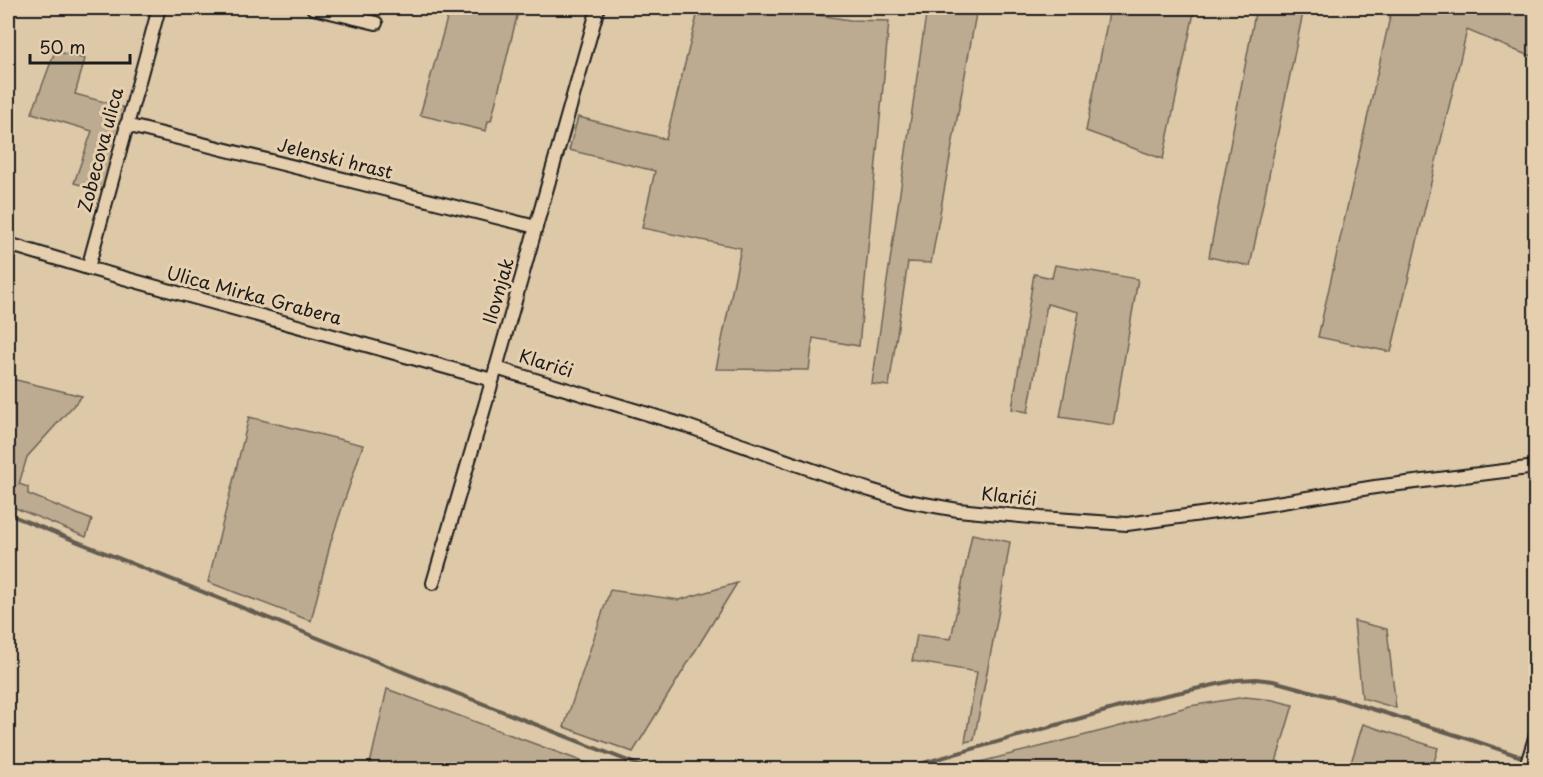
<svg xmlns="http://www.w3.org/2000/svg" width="1543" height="777" viewBox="0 0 1543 777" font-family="'Playpen Sans',sans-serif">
<rect width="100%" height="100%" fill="#ddc8a8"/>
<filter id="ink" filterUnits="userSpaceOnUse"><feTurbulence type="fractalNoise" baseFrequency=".0167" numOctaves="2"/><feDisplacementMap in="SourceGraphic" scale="12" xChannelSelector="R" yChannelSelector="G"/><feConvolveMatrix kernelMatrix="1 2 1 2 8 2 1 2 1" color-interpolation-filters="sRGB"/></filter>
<g filter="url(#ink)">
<!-- green -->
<g fill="#bdab91" stroke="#6c6456" stroke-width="1.5">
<path d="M450,8H519L491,121H488L486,131L420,115Z"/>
<path d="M699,8H798V12L850,20L889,21L859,346L813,338L809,370L716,369L741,248L642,228L655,171L569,150L578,117L666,139Z"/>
<path d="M933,8H977L931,263L908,262L889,386L872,384L926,15Z"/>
<path d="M1110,8H1195L1163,159L1086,131Z"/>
<path d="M1256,8H1304L1250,266L1209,257Z"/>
<path d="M1392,8H1535L1536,57L1522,53L1467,30L1391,352L1318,337Z"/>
<path d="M55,51L85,59L75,94L126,108L103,191L74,183L92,131L32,113Z"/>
<path d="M1055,265L1138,279L1113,425L1060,417L1079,312L1047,304L1028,412L1012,409L1034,274L1052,278Z"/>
<path d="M8,378L82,396L27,457L19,484L28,487V494L92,520L86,537L8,505Z"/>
<path d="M249,417L363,445L331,541L311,621L208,582Z"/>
<path d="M972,534L1010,542L998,615L974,740L965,742L977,672L912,661L917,635L951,639Z"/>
<path d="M737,583L633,752L564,727L610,590L679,600Z"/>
<path d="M1354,621L1387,629L1396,708L1362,698Z"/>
<path d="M387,689L597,767L605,769H381L370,764Z"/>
<path d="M1245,697L1273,700L1293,705L1274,769H953L1117,727L1190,706Z"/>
<path d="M1363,724L1438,748L1432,769H1349Z"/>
</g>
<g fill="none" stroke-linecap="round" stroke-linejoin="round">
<!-- stream -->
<g stroke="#635b50" stroke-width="4">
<path d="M8,514L413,676L651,770"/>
<path d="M899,770L1144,700L1237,680L1256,679L1273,681L1343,700L1472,740L1536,762"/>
</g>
<defs>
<g id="street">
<path d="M313,8L376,23"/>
<path d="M126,125L536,227"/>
<path d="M8,244L88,268L492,380"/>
<path d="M88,268L159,8"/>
<path d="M496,368L684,425L870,490L907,501L958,510L1041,518L1127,524L1245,508L1375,487L1536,467"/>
<path d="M433,583L496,368L598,8"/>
<path d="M1525,770L1536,735"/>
</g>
</defs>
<!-- street casing -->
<use href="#street" stroke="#1c1c1c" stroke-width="16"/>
<!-- street -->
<use href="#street" stroke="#e5cfae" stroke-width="12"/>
</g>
</g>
<g text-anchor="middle" stroke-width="6" stroke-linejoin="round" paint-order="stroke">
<!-- street labels -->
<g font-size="18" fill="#1c1c1c" stroke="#e5cfae">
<text transform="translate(101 150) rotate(-75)" y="6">Zobecova ulica</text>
<text transform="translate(335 159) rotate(14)" y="6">Jelenski hrast</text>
<text transform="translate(499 291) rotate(-74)" y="6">Ilovnjak</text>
<text transform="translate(254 296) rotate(15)" y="6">Ulica Mirka Grabera</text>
<text transform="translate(546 364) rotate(17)" y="6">Klarići</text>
<text transform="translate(1009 497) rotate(6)" y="6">Klarići</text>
</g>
</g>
<!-- margin -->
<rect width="1543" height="777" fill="none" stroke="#e5cfae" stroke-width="30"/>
<rect x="15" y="15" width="1513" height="747" fill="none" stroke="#1c1c1c" stroke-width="2" filter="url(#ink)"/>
<!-- scale -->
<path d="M30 54v9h100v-9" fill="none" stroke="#1c1c1c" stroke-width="3"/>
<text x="39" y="54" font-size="18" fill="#1c1c1c" stroke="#e5cfae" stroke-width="4.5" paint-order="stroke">50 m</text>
</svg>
